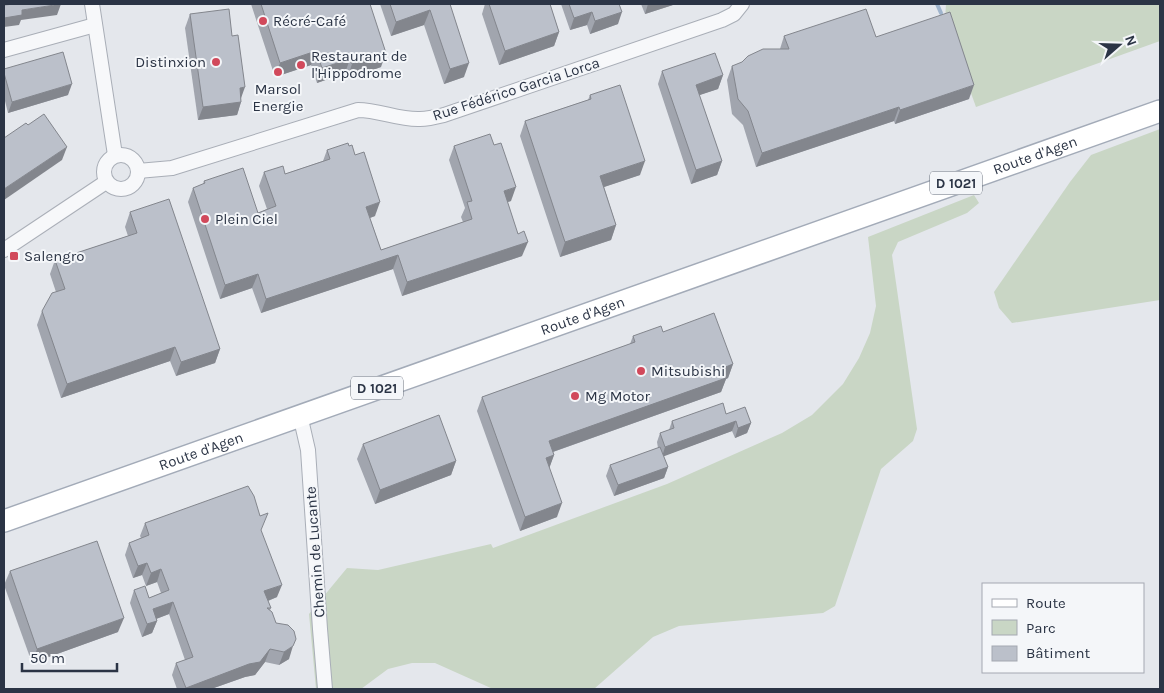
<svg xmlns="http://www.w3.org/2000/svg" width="1164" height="693" viewBox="0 0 1164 693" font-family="Karla,sans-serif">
<rect width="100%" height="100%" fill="#e4e7ec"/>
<!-- green -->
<g fill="#c9d6c5">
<path d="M946,4H1160V41L976,107L945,21Z"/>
<path d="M1160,129V300L1012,323L999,308L994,292L1070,182L1091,155Z"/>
<path d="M974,195L979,203L967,213L898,242L892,255L917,429L913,441L881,469L835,606L823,613L679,626L653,637L594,689H493L435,663H412L388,669L361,689H316L309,614L347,568L378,570L491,544L493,548L667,484L782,433L812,415L843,384L859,358L870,333L876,306L868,237Z"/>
</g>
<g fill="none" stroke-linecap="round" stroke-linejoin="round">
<!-- stream -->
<path stroke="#9fb4cc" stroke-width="4" d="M937,4L941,13"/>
<defs>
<g id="street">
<path d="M92,4L115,155"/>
<path d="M4,50L95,25"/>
<circle cx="121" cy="172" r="17"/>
<path d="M138,171L172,168L358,110C379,110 399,120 420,119C428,119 436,117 444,115L722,20L734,14L742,4"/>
<path d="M4,250L106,182"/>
<path d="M300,415L308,450L320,629L325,689"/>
</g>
<g id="primary">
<path id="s1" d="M4,521L1160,111"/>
</g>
</defs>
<!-- street casing -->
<use href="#street" stroke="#a9aeb7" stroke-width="16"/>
<!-- primary casing -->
<use href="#primary" stroke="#a3abb8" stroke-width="24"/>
<!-- street -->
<use href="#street" stroke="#f7f8fa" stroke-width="14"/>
<!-- primary -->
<use href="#primary" stroke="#fff" stroke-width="21"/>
</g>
<!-- wall -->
<g fill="#a1a5ae">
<path d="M251,4H370L381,67L347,79L345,73L317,83L311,65L275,77Z"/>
<path d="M380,4H450L464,77L444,84L424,25L391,36Z"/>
<path d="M485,4H550L559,32L554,46L499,65L482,14Z"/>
<path d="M561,4H619L618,24L590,34L587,25L570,30Z"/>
<path d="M641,4H676L645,14Z"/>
<path d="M190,14L241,98V102L237,115L198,120L185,28Z"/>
<path d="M784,36L876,37L969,99L895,124L894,121L756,167L743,125L732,114L727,80L732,66L780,49Z"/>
<path d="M4,69L68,95L8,113L4,97Z"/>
<path d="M662,71L723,75L718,89L699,95L722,161L717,175L691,184L658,84Z"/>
<path d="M590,95L640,175L604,187L616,225L611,240L560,257L520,136L525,121L588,100Z"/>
<path d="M454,146L511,201L507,202L522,256L402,296L393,269L261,313L252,288L220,299L188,202L193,188L203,184L204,181L258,213L267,209L259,186L264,172L285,174L323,161L327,150L375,216L370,218L381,250L463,222L461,217L465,208L449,160Z"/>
<path d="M130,212L220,349L215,363L176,376L170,361L61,398L37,325L42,311L56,292L50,274L55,260L128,236L125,227Z"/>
<path d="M663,332L733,364L728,378L726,379L721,392L553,452L554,455L549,468L557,517L520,531L477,411L482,397L630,344L633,336Z"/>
<path d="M726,414L751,423L747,433L735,438L732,431L663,456L668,467L664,478L614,496L606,476L610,465L658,448L657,442L660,433L669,430L672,421Z"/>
<path d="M363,444L456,461L451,475L375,504L357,459Z"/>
<path d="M145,523L261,531L277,597L268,601L271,608L270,610L289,659L279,665L265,662L255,675L245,677L211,689H177L172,675L176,663L185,660L169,614L156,619L157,621L152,633L142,637L130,603L134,590L149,598L161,593L157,582L146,586L142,575L133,578L125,555L129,543L141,538L140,536Z"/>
<path d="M10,571L118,632L32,663L4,585Z"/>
</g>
<!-- shaded-wall -->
<g fill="#83868d">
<path d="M61,4L57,15L21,20L19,25L4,27V18L22,10Z"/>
<path d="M648,4H676L645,14Z"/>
<path d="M430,10L424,25L391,36L396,22Z"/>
<path d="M592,12L587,25L570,30L574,18Z"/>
<path d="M622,12L618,24L590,34L595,21Z"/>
<path d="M559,32L554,46L499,65L505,51Z"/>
<path d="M316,51L311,65L275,77L280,63Z"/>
<path d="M386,53L381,67L347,79L352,64Z"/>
<path d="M350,59L345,73L317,83L322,68Z"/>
<path d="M469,63L464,77L444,84L450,69Z"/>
<path d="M723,75L718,89L691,98L696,85Z"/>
<path d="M72,84L68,95L8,113L12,102Z"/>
<path d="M974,85L969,99L895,124L900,110Z"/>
<path d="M245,87L240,101V88Z"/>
<path d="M241,102L237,115L198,120L203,107Z"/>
<path d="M899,107L894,121L756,167L762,153Z"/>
<path d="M67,147L62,160L4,200V189Z"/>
<path d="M645,161L640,175L595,190L600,176Z"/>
<path d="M722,161L717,175L691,184L696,170Z"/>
<path d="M516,187L511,201L499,205L504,191Z"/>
<path d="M380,202L375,216L361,221L366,207Z"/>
<path d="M616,225L611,240L560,257L565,242Z"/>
<path d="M528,242L522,256L402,296L407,282Z"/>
<path d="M398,255L393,269L261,313L266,299Z"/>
<path d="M258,274L252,288L220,299L225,285Z"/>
<path d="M175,347L170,361L61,398L67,384Z"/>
<path d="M220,349L215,363L176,376L181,362Z"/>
<path d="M733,364L728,378L726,379L721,392L544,455L549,441Z"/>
<path d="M736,421L732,431L662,457L665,447Z"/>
<path d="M751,423L747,433L735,438L738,428Z"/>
<path d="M554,455L549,469L546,458Z"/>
<path d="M456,461L451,475L375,504L380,490Z"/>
<path d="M668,467L664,478L614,496L618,485Z"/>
<path d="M562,503L557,517L520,531L525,517Z"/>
<path d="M147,563L142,575L133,578L138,566Z"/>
<path d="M161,569L157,582L146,586L151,573Z"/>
<path d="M282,585L277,597L260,604L264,591Z"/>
<path d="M173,602L169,614L148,622L153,609Z"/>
<path d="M124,618L118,632L32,663L37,649Z"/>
<path d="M157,621L152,633L142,637L147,624Z"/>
<path d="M293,646L289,659L279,665L284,652Z"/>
<path d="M270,649L265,662L255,675L245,677L211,689H185L186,688Z"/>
</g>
<!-- building -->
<g fill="#bbc0ca" stroke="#83868d">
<path d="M15,4H61L22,10V15L4,18V5Z"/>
<path d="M261,4H370L386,53L352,64L350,59L322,68L316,51L280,63Z"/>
<path d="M390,4H450L469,63L450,69L430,10L396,22Z"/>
<path d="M489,4H550L559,32L505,51Z"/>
<path d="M569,4H619L622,12L595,21L592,12L574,18Z"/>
<path d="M229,9L232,36L238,35L245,87L240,88L241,102L203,107L190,14Z"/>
<path d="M866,9L876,37L950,12L974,85L900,110L899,107L762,153L748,111L738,99L732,66L742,62L748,56L763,49H789L784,36Z"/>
<path d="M63,52L72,84L12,102L4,73V69Z"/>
<path d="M715,53L723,75L696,85L722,161L696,170L662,71Z"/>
<path d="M620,85L645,161L600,176L616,225L565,242L525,121L591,99L590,95Z"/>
<path d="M44,114L67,147L4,189V138L26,123L28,125Z"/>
<path d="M490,134L494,145L501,143L516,187L504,191L518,234L524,231L528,242L407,282L398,255L266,299L258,274L225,285L193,188L205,183L204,181L243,168L258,213L276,206L264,172L283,166L285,174L330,159L327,150L348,143L349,146L352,145L355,155L364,152L380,202L366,207L381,250L472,219L467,202L472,201L454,146Z"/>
<path d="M169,199L220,349L181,362L175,347L67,384L42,311L52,293L65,289L55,260L137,233L130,212Z"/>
<path d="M714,313L733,364L723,368L726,378L549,441L554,455L546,458L562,503L525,517L482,397L635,342L633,336L661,326L663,332Z"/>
<path d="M723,403L726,414L745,407L751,423L738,428L736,421L665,447L660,433L674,428L672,421Z"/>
<path d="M439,415L456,461L380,490L363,444Z"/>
<path d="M660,447L668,467L618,485L610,465Z"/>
<path d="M248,486L254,496L260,516L268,513L261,530L282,585L264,591L271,608H267L272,612L276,623L288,625L294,631L296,639L293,646L284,652L270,649L260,662L249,664L186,688L176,663L193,657L173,602L153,609L157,621L147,624L134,590L145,586L149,598L169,590L161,569L151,573L147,563L138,566L129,543L149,535L145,523Z"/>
<path d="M97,541L124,618L37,649L10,571Z"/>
</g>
<!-- markers -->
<g fill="#d1495b" stroke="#f4f6f9" stroke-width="2">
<circle cx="263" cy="21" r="5"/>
<circle cx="216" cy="62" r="5"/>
<circle cx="301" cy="65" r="5"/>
<circle cx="278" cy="72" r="5"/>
<circle cx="205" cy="219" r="5"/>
<rect x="9" y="251" width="10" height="10" rx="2.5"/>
<circle cx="641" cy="371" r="5"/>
<circle cx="575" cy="396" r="5"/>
</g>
<g text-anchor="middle" stroke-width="4" stroke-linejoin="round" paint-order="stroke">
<!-- shield labels -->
<g fill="#f4f6f9" stroke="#676e7b" stroke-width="1">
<rect x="930" y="171.5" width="52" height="23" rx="4"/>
<rect x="351" y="376.5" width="52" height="23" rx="4"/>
</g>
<g font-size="14" font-weight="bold" fill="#2b3445">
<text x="956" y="188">D 1021</text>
<text x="377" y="393">D 1021</text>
</g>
<!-- poi labels -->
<g font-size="15" fill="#2b3445" stroke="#f4f6f9" text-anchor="start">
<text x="273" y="26">Récré-Café</text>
<text x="311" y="61">Restaurant de<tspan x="311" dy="17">l'Hippodrome</tspan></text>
<text x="206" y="67" text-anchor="end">Distinxion</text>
<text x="278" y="94" text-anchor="middle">Marsol<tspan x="278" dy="17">Energie</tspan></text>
<text x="215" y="224">Plein Ciel</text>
<text x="24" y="261">Salengro</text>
<text x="651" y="376">Mitsubishi</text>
<text x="585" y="401">Mg Motor</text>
</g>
<!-- street labels -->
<g font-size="15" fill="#2b3445" stroke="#f4f6f9">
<text transform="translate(516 89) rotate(-18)" y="5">Rue Fédérico Garcia Lorca</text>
<text dy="5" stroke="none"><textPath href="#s1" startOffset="1094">Route d'Agen</textPath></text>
<text dy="5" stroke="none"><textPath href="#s1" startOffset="614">Route d'Agen</textPath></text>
<text dy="5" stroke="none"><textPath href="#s1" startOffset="209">Route d'Agen</textPath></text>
<text transform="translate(315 552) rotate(-94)" y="5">Chemin de Lucante</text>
</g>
</g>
<!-- border -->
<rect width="1164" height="693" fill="none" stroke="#2b3445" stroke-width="10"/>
<!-- legend -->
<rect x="982" y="583" width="162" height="90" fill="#f4f6f9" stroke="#a4a8b1"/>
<rect x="992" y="599" width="25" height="8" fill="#ffffff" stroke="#a4a8b1"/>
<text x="1026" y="608" font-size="15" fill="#2b3445">Route</text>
<rect x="992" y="620" width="25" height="15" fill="#c9d6c5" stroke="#a4a8b1"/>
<text x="1026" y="633" font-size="15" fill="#2b3445">Parc</text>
<rect x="992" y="646" width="25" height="15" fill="#bbc0ca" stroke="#a4a8b1"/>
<text x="1026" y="658" font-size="15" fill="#2b3445">Bâtiment</text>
<!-- north arrow -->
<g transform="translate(1119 45) rotate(70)" stroke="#f4f6f9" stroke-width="4" paint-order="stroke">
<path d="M0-4L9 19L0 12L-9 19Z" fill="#2b3445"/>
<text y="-8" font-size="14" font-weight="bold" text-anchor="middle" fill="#2b3445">N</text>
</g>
<!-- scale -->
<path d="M22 663v8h95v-8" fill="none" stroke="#2b3445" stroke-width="2.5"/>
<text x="30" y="663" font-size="15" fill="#2b3445" stroke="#f4f6f9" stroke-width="4" paint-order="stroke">50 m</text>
</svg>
